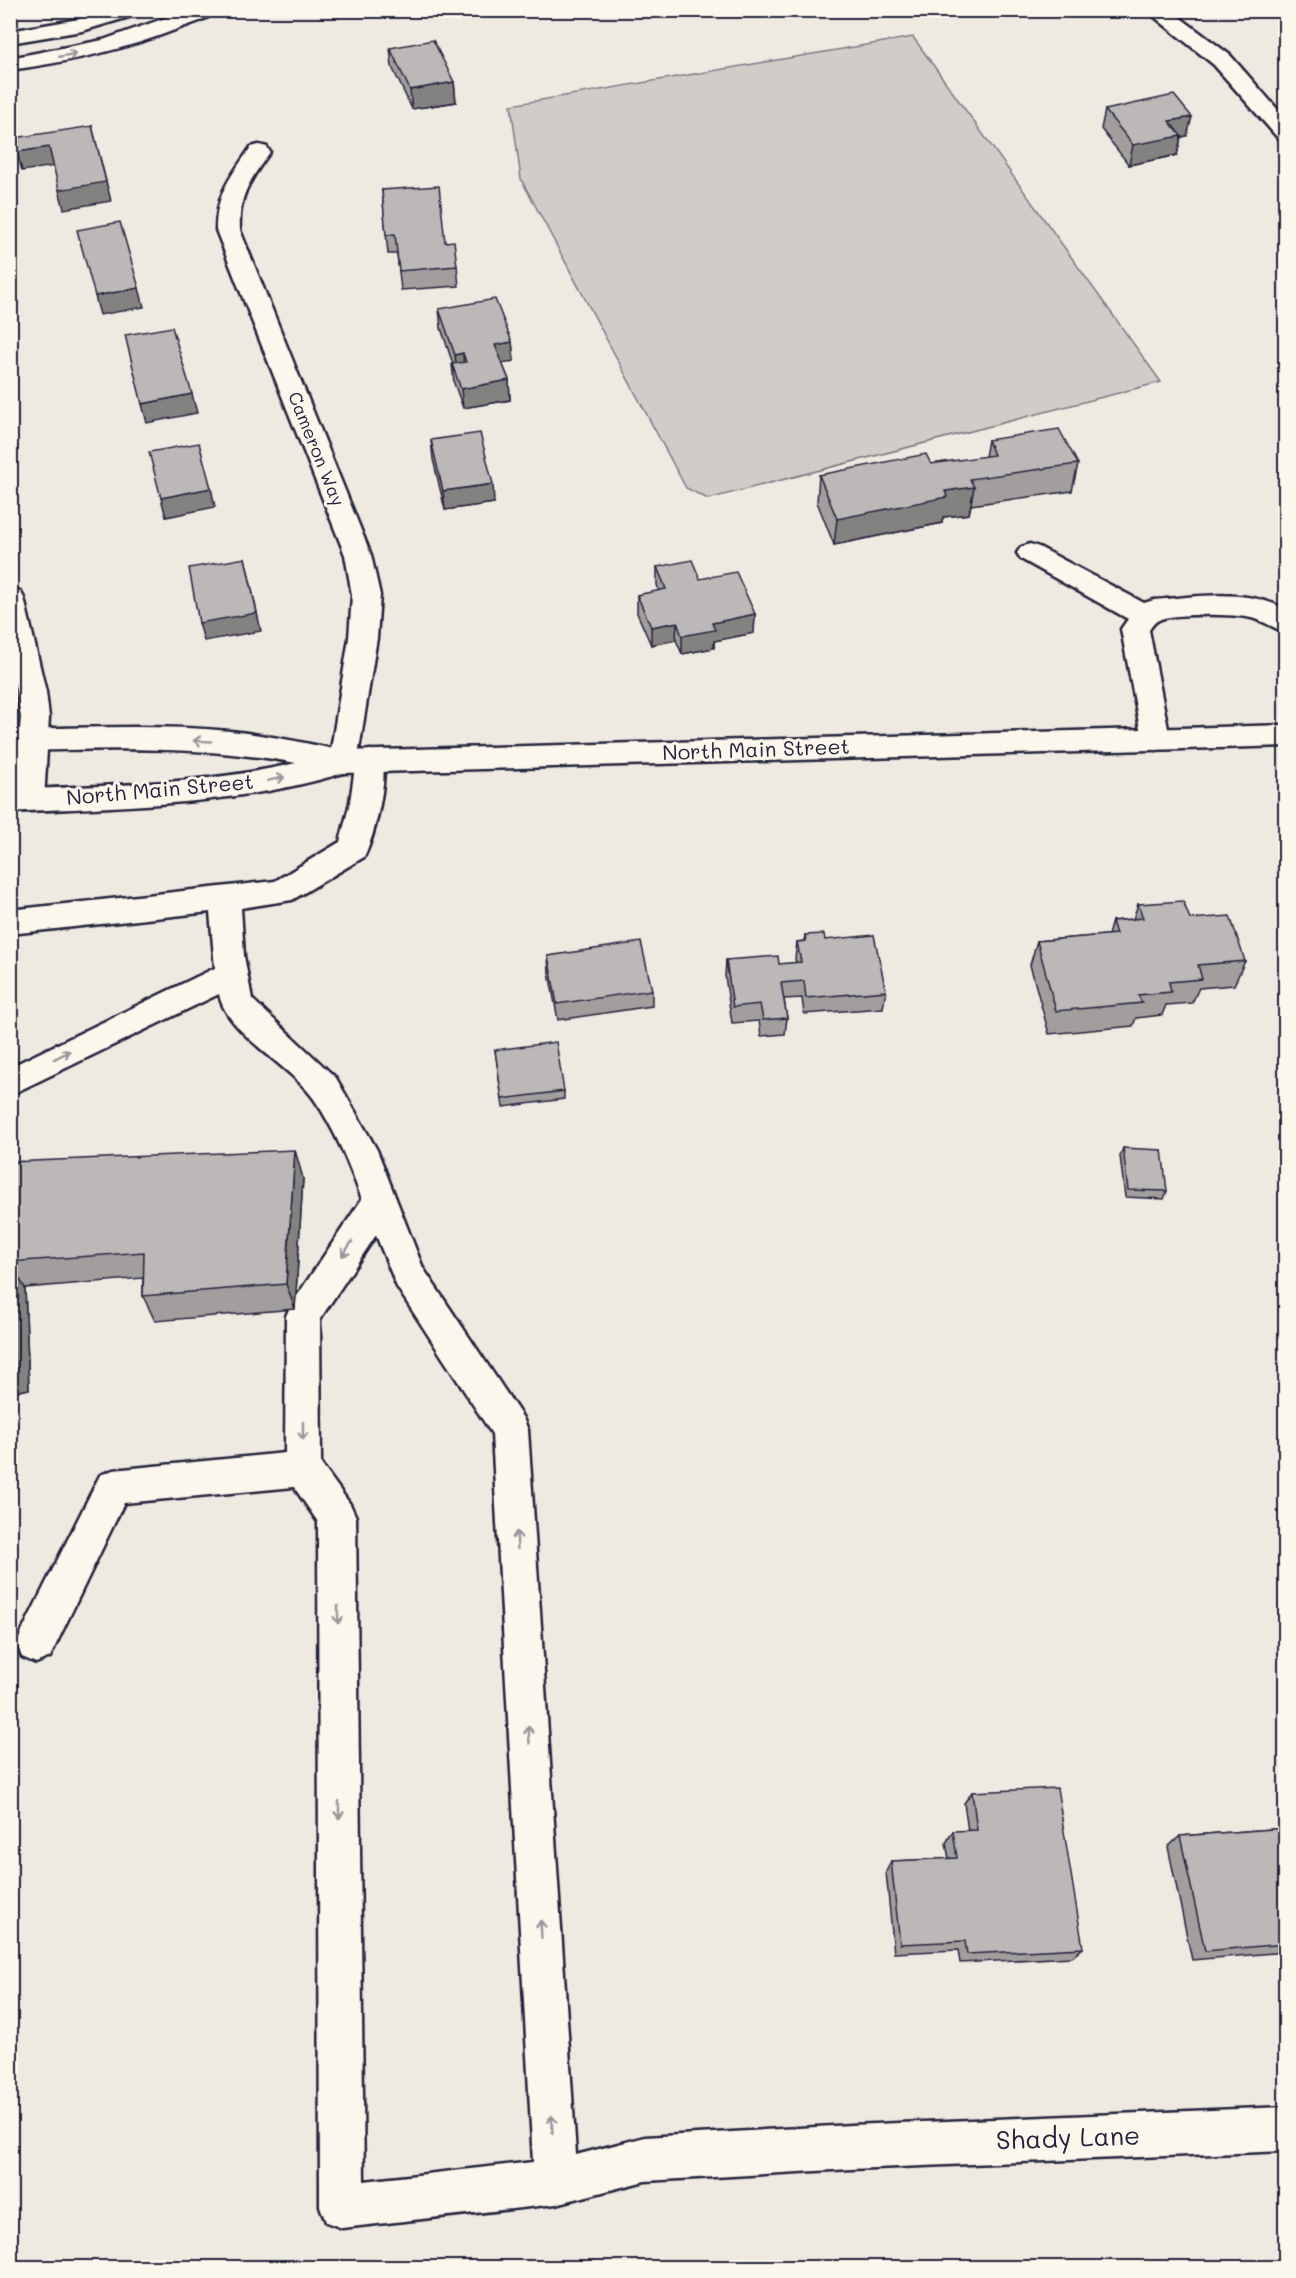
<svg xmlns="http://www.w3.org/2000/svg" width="1296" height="2278" viewBox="0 0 1296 2278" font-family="Mali,sans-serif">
<rect width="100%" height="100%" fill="#eeeae2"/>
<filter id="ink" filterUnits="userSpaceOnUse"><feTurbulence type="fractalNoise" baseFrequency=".0167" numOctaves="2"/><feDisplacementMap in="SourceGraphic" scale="12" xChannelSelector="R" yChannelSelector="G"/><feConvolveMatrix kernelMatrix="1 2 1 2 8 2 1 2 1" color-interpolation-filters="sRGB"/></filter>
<g filter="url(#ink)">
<!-- green -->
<path fill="#d0cdc9" stroke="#797882" stroke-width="1.5" d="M913,37L1161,382L708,499L686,488L521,179L511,105Z"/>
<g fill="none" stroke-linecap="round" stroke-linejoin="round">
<defs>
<g id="minor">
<path d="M1146,10H1170L1230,55L1286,119V139L1278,138L1214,65Z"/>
<path d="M259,145L267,147L270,152C251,179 238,195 240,230L371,555L380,595L377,638L358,756L370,750L380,753C391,772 374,838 364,857L292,900L241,908L244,956L252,999L336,1078L377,1150L423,1268L523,1418L528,1430L576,2155L645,2137L851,2125L1286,2107V2151L851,2169L645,2181L556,2204L342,2228L326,2222L320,2206L318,1522L294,1487L124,1503L50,1657L36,1663L22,1657L17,1644L22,1631L100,1475L113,1470L285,1453L286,1316L291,1305L362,1199C349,1165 335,1129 314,1099C291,1066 226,1033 219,994L10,1095V1067L215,968L210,912L10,934V910L275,881L340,842L350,802L355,767L353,770L343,773L333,770L329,762L349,638L352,595L345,555L216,230C216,193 231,176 251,147ZM376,1235L397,1287L492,1434L533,2162L364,2181L356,1517L350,1504L321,1464L320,1319Z"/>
<path d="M1030,544L1039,547L1144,603L1154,600C1196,597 1247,587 1286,610V632C1273,629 1264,620 1251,618C1234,614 1173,613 1159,620C1154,622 1152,626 1149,630L1170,739L1166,746L1156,750L1146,746L1142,739L1121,629L1128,619L1021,559L1017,553L1021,547Z"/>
<path d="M10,589L20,591L24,598L46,692L49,717L44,800L39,808L29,811L19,808L14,800L21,717L10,659Z"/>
</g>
<path id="major" d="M1286,725V746L343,773C235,806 122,806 10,812V790C106,785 203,785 296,763C201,745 106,749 10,751V729C84,728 157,724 230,731C268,735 306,743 343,751Z"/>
<g id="highway">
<path d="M108,10H142L139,14L82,31L10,43V31L79,19Z"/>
<path d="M188,10H216C210,19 193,23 183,27C127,49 70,62 10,70V58L103,40Z"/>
</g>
</defs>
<!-- minor casing -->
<use href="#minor" stroke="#22223b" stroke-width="5"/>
<!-- major casing -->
<use href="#major" stroke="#22223b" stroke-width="5"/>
<!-- highway casing -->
<use href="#highway" stroke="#22223b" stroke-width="5"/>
<!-- minor -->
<use href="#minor" fill="#fbf7ec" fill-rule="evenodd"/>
<!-- major -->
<use href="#major" fill="#fbf7ec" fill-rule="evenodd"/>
<!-- highway -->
<use href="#highway" fill="#fbf7ec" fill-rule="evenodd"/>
</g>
<!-- wall -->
<g fill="#a29e9e" stroke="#22223b" stroke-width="1.5">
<path d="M1286,12V23L1283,21Z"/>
<path d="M390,48L454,82L456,102L412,109L392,67Z"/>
<path d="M1105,110L1187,136L1181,137L1177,155L1129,165L1101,129Z"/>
<path d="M382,190L445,242L457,266L459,286L401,290L397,254H388Z"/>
<path d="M439,309L512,342L514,361L502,363L509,380L510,400L463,408L454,383L452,364H453L441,328Z"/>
<path d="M431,440L494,503L445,510L433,459Z"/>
<path d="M988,440L1078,464L1072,491L971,505L969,514L943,517L942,523L834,545L817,502L819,475L931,464L985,457Z"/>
<path d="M657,567L700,579L755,614L754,633L714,641V648L682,654L676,640L651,645L637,613V595L659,591L657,585Z"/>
<path d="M1138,904L1190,919L1245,961L1234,985L1199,988L1192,1003L1166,1005L1162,1015L1136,1018L1133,1026L1049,1034L1030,965L1037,941L1108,935L1112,921L1133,919Z"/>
<path d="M805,935L825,940L886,991L883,1008L804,1014L802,998L784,999L787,1018L785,1034L761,1036L759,1021L732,1023L725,976L726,960L779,964L796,963L795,959L797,942L804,941Z"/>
<path d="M548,956L652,990V1006L558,1020L549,973Z"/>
<path d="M495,1050L564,1091V1099L503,1107Z"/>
<path d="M10,1134L12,1136V1161L303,1178L295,1309L155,1321L143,1296V1278L25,1288L29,1389L10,1393Z"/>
<path d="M1123,1148L1167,1191L1164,1199L1125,1197L1120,1156Z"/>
<path d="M972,1792L1083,1948L1072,1957L960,1963L958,1950L894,1953L886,1872L891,1861L949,1859L946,1843L953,1831H968L964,1803Z"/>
<path d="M1286,1828V1952L1192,1960L1168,1847L1180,1836Z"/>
</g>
<!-- shaded-wall -->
<g fill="#848181" stroke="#22223b" stroke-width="1.5">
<path d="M454,82L456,102L412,109L410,90Z"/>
<path d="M1192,117L1187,136L1181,137L1177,155L1129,165L1133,145L1169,121Z"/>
<path d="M92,126L111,201L64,209L59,190Z"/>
<path d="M49,147L55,166L22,171L17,152Z"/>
<path d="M139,288L144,307L100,315L95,296Z"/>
<path d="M512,342L514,361L497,364L495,345Z"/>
<path d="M463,353L464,373L457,374L455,355Z"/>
<path d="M509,380L510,400L463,408L461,389Z"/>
<path d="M192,394L197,413L147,423L142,404Z"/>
<path d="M493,484L494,503L445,510L443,491Z"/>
<path d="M974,487L969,514L943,517L942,523L834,545L837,519L945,491Z"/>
<path d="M211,488L215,507L166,517L161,498Z"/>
<path d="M245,558L261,631L204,641L199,623Z"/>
<path d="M755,614L754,633L714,641V648L682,654V636L712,623Z"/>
<path d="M677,622L676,640L651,645V627Z"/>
<path d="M10,1134L12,1136V1189L10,1185Z"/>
<path d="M295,1150L303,1178L295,1309L286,1284Z"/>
<path d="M10,1263L25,1288L29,1389L10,1393Z"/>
</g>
<!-- building -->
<g fill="#bcb8b8" stroke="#22223b" stroke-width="1.5">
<path d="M433,40L454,82L410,90L390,48Z"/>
<path d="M1174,95L1192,117L1169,121L1181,136L1133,145L1105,110Z"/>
<path d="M92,126L106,182L59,190L49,147L17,152L14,138Z"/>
<path d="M439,186L445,242L454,241L457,266L399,271L395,234L386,235L382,190Z"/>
<path d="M120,222L139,288L95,296L77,230Z"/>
<path d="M495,299L512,342L495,345L509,380L461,389L452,364L466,362L463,353L455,355L439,309Z"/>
<path d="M172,327L192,394L142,404L125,335Z"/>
<path d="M1059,429L1078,464L970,479L974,487L945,491L947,497L837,519L819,475L926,454L931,464L994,455L988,440Z"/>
<path d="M480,433L493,484L443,491L431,440Z"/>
<path d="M199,443L211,488L161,498L149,452Z"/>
<path d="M245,558L257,613L199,623L189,568Z"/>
<path d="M692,560L700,579L736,572L755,614L712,623L715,630L682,636L677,622L651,627L637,595L666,589L657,567Z"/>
<path d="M1183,901L1190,919L1230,916L1245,961L1198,965L1202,979L1169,982L1171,992L1138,995L1142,1003L1056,1011L1037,941L1116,934L1112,921L1143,918L1138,904Z"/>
<path d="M824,934L825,940L874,935L886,991L806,998L804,981L781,983L787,1018L763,1020L760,1004L733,1007L726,960L778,956L779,964L801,962L797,942L806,941L805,935Z"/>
<path d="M641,942L652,990L557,1004L548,956Z"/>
<path d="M556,1042L564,1091L502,1099L495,1050Z"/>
<path d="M1123,1148L1162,1150L1167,1191L1128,1190Z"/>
<path d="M295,1150L286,1284L143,1296L144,1252L10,1262V1162Z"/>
<path d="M10,1281L13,1366H10Z"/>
<path d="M1057,1788L1083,1948L967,1954L965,1941L900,1944L891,1861L957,1858L953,1831L977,1830L972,1792Z"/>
<path d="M1286,1828V1944L1205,1951L1180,1836Z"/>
</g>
<!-- one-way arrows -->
<defs><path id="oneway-shaft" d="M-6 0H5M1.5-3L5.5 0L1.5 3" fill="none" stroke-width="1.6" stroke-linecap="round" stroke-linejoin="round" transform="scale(1.5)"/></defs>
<g stroke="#99979c">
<use href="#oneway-shaft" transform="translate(68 55) rotate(-11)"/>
<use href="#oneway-shaft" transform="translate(202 741) rotate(-177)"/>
<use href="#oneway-shaft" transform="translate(276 779) rotate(-12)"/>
<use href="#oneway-shaft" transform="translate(62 1055) rotate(-27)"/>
<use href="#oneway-shaft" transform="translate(347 1249) rotate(124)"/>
<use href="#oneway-shaft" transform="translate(303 1431) rotate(90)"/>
<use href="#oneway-shaft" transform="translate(517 1540) rotate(-93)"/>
<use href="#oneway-shaft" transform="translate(338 1615) rotate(90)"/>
<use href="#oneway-shaft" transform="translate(529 1735) rotate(-93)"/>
<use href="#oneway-shaft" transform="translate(339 1810) rotate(90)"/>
<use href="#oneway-shaft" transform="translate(541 1929) rotate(-93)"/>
<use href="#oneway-shaft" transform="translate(552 2124) rotate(-93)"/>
</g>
</g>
<g text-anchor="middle" stroke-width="6" stroke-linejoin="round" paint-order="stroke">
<!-- far-street labels -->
<g font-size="18" fill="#22223b" stroke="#fbf7ec">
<text transform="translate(316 449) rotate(68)" y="6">Cameron Way</text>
</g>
<!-- street labels -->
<g font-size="21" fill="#22223b" stroke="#fbf7ec">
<text transform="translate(756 750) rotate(-2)" y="7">North Main Street</text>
<text transform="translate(160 790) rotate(-5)" y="7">North Main Street</text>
</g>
<!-- near-street labels -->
<g font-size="26" fill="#22223b" stroke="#fbf7ec">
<text transform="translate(1068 2138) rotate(-2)" y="9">Shady Lane</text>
</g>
</g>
<!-- margin -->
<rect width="1296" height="2278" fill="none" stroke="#fbf7ec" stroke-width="36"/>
<rect x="18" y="18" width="1260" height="2242" fill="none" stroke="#22223b" stroke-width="2" filter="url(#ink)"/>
</svg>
